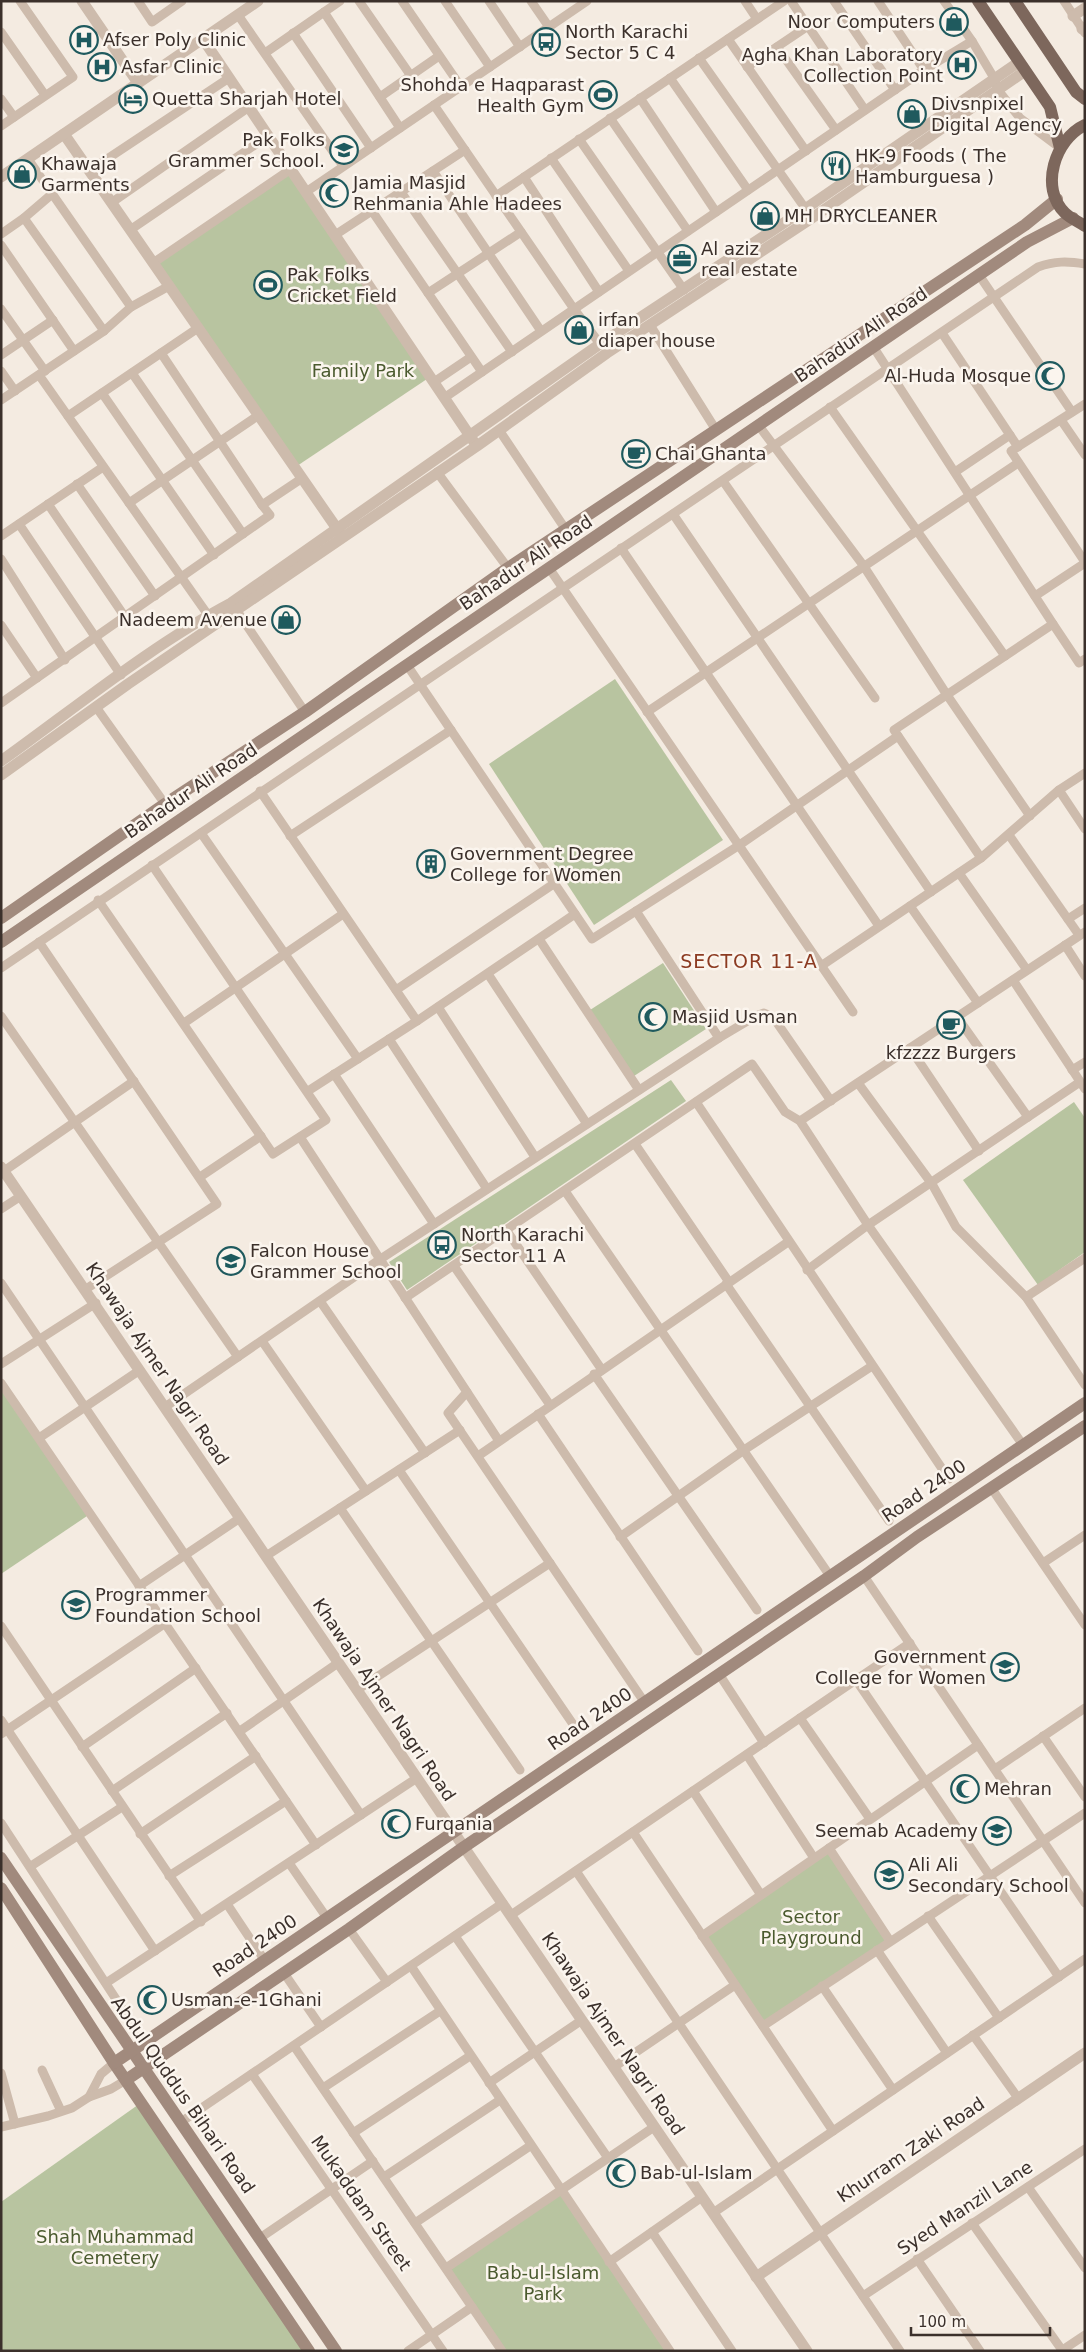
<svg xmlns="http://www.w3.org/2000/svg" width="1086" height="2352" viewBox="0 0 1086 2352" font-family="'DejaVu Sans',sans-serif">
<rect width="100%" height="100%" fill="#f4ebe1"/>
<!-- green -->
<g fill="#b8c4a0">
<path d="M291,169L430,377L294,468L153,263Z"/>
<path d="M615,679L723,840L594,925L489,764Z"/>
<path d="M663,963L706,1029L634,1076L590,1010Z"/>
<path d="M671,1080L686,1101L407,1290L389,1262Z"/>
<path d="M1074,1102L1085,1118V1252L1038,1285L963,1180Z"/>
<path d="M1,1383L90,1514L1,1574Z"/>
<path d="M829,1848L890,1941L763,2026L702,1936Z"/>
<path d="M142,2102L310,2351H1V2202Z"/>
<path d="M560,2191L669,2351H502L446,2268Z"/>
</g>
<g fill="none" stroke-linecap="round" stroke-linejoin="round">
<!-- minor -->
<g stroke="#cdbbac" stroke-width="9">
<path d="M138,1L152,22L182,1"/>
<path d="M359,1L411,76"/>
<path d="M402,1L461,87"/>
<path d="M445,1L490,67"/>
<path d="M489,1L520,47"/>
<path d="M531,1L549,27"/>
<path d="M745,1L757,19"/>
<path d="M791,1L865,110"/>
<path d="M834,1L895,90"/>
<path d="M878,1L924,70"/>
<path d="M944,1L972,41L994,78L998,90L1012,108L1020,118L1060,148"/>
<path d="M1064,1L1085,33"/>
<path d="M324,12L400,128"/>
<path d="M238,15L343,166"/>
<path d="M1,32L45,95"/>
<path d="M293,33L371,148"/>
<path d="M728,39L806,151"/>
<path d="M777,47L836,130"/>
<path d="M265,53L340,1"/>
<path d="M699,58L812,218"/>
<path d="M747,67L808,26"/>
<path d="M670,78L748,190"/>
<path d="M380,97L439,56"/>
<path d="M640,98L716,212"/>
<path d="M1,99L14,117"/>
<path d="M434,105L574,309L600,344"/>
<path d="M610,118L688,231"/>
<path d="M1,126L73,77L20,1"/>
<path d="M579,139L684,290"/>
<path d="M551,158L629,271"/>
<path d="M28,159L131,307"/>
<path d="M89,171L229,78"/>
<path d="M433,171L541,331"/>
<path d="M524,177L599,292"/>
<path d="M306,192L587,1"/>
<path d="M401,192L512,352"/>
<path d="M496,196L784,1"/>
<path d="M111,203L249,107"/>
<path d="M372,211L482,372"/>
<path d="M24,218L104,331"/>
<path d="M130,230L268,136"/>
<path d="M1,234L24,218L52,194"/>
<path d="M335,235L465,150"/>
<path d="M1,245L74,351"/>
<path d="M153,263L291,169"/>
<path d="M979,275L1072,412"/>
<path d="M428,293L521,232"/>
<path d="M1,309L45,371"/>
<path d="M650,325L716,430"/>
<path d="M942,333L1018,447"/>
<path d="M874,348L1053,624"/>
<path d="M161,353L262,505"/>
<path d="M1,355L53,320"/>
<path d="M1,371L15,391"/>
<path d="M132,373L243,534"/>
<path d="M39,375L208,615"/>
<path d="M434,382L471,357"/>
<path d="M102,393L214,555"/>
<path d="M444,398L924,70L972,41"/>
<path d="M1,400L104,331L131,307L169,286"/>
<path d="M1085,404L1011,451L1085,562"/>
<path d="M830,407L1005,656"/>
<path d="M68,416L198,328"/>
<path d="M1061,420L1085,455"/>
<path d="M759,426L863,565L947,695L1030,816"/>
<path d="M499,430L566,530"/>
<path d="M437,472L508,568"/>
<path d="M955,472L1010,435"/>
<path d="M723,481L875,698"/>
<path d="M77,484L155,596"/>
<path d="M129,503L259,415"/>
<path d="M48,504L125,617"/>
<path d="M673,514L931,892"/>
<path d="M19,524L121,675"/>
<path d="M1,536L103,467"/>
<path d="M621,548L879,926"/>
<path d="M1,559L65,660"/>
<path d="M549,568L853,1012"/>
<path d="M1035,596L1085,563"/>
<path d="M233,605L305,712"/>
<path d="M1,625L37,678"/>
<path d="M407,665L592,939L738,846L898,736"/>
<path d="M1,703L270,515L262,505L301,479"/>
<path d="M96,707L165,804"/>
<path d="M647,712L1018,463"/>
<path d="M1059,790L1085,829"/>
<path d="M260,791L417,1021"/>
<path d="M201,833L358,1059"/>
<path d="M1009,835L1079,935"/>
<path d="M290,836L451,730"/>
<path d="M981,858L894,730L1053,624L1079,663L1085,659"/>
<path d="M959,873L1027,970"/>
<path d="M98,900L273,1154L326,1120L152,865"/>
<path d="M910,906L978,1003"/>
<path d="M636,911L719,1038"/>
<path d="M1068,919L1085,908"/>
<path d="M539,939L639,1090"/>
<path d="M39,942L217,1204L86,1289"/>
<path d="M1065,945L1085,976"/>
<path d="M821,966L981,858L1059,790L1085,773"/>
<path d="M1,968L1038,267C1055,261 1067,261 1085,264"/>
<path d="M488,974L587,1124"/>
<path d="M1013,980L1085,1089"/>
<path d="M396,990L555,883"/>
<path d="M438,1007L535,1157"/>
<path d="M1,1016L238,1357"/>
<path d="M957,1017L1028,1117"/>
<path d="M184,1023L343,914"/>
<path d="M389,1039L487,1189"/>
<path d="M910,1048L979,1151"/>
<path d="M1072,1070L1085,1062"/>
<path d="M334,1074L434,1224"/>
<path d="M858,1083L932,1184L956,1227L1026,1297L1085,1385"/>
<path d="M308,1091L417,1021L575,914"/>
<path d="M696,1102L949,1479"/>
<path d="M800,1121L1085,932"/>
<path d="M300,1137L499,1441"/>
<path d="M635,1144L729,1282"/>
<path d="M4,1171L134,1081"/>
<path d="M200,1177L261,1136"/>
<path d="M565,1191L830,1576"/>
<path d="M1,1209L21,1196"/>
<path d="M507,1231L602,1370"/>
<path d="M454,1266L550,1405"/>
<path d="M807,1270L868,1225L1080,1082"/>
<path d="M1,1283L361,1815"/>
<path d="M726,1284L889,1521"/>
<path d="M1026,1297L1085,1258"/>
<path d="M405,1298L752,1064L785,1112L800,1121L868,1225L1023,1445"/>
<path d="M320,1301L425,1453"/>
<path d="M262,1341L366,1491"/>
<path d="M1,1364L96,1303"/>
<path d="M594,1374L757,1610"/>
<path d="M1,1383L316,1845"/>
<path d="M467,1392L448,1413L645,1703"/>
<path d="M165,1407L379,1260L719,1038L756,1016L764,1013L773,1017L831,1101"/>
<path d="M538,1414L698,1651"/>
<path d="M39,1438L140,1370"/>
<path d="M478,1456L788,1242"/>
<path d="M399,1470L577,1730"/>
<path d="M992,1489L1085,1625"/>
<path d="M340,1508L520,1770"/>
<path d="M620,1537L744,1450L872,1366"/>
<path d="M266,1556L460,1430"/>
<path d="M1043,1563L1085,1535"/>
<path d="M864,1576L1085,1903"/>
<path d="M139,1586L240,1518"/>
<path d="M1,1626L201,1922"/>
<path d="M719,1674L764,1743"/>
<path d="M856,1680L1059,1977"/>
<path d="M357,1690L550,1563"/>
<path d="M800,1718L870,1819"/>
<path d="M1,1720L155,1951"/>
<path d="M240,1731L338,1663"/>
<path d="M1,1734L164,1624"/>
<path d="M1043,1736L1085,1797"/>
<path d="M82,1747L196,1668"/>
<path d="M747,1755L814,1858"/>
<path d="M995,1769L1085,1708"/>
<path d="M112,1791L227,1713"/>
<path d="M693,1791L761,1895"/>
<path d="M1,1823L144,2042"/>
<path d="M633,1832L833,2131"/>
<path d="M140,1834L256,1756"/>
<path d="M829,1848L890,1941"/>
<path d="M289,1863L327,1918"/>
<path d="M31,1866L122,1807"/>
<path d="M576,1871L900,2351"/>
<path d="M169,1876L286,1801"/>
<path d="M227,1904L265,1961"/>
<path d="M511,1915L910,1643"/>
<path d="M928,1916L999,2018"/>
<path d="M349,1929L387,1982"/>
<path d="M455,1936L608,2158"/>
<path d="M702,1936L978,1745"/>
<path d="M877,1950L947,2053"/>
<path d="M411,1966L670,2351"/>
<path d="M284,1973L321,2027"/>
<path d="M106,1983L417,1778"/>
<path d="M822,1986L893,2090"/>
<path d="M763,2026L1085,1813"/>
<path d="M973,2035L1018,2098"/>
<path d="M294,2046L502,2351"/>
<path d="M614,2067L735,1985"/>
<path d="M42,2070L61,2111"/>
<path d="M1,2073L15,2124"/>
<path d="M252,2074L443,2351"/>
<path d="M489,2083L582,2020"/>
<path d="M323,2088L440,2011"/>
<path d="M89,2097L101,2074L114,2063"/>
<path d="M181,2122L503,1903"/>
<path d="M1,2127L48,2116L72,2108L89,2097L111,2089L126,2080"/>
<path d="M353,2133L470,2056"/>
<path d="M384,2177L500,2100"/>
<path d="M1028,2187L1085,2268"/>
<path d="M713,2213L1085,1959"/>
<path d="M415,2223L530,2146"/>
<path d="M972,2223L1062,2350"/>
<path d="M652,2232L732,2351"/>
<path d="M260,2238L373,2161"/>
<path d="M917,2259L980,2351"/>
<path d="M609,2262L702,2197"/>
<path d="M446,2268L654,2127"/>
<path d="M863,2296L1085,2149"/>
<path d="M408,2351L472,2307"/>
<path d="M1061,2351L1085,2335"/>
</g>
<!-- tertiary -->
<g stroke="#cdbbac" stroke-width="11">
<path d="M82,1L138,83"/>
<path d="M1073,16L1085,8"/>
<path d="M1082,29L1085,27"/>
<path d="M203,39L474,442"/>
<path d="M64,134L340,533"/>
<path d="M1,177L258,1"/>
<path d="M1,761C75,708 152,645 231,603L600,344L805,209L1019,62"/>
<path d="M1,775L128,684L477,446L607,353L812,218L1025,71"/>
<path d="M1,1167L807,2351"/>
<path d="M756,2277L1085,2053"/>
</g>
<!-- secondary -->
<g stroke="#a18a7d" stroke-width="12">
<path d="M1,918L165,804L305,712L508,568L1025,225L1057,199"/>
<path d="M1,942L1027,242L1073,218"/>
<path d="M1,1858L336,2351"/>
<path d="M1,1888L114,2063L309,2351"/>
<path d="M114,2063L1085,1403"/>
<path d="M126,2080L349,1929L464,1847L864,1576L917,1537L1085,1426"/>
</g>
<!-- primary -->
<g stroke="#7d675c" stroke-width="12">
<path d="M978,1L1050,107L1060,148"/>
<path d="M1015,1L1076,92L1085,99"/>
<path d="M1085,125C1055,139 1039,188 1065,213C1070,218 1079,222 1085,226"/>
</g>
</g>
<!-- icons -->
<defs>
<symbol id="shop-ring" viewBox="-11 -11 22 22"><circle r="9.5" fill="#fbf5ee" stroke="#1f5a5e" stroke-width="1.5"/><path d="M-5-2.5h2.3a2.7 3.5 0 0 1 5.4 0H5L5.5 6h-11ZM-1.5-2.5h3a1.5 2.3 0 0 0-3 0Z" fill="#1f5a5e"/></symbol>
<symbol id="hospital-ring" viewBox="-11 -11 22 22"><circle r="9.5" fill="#fbf5ee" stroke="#1f5a5e" stroke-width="1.5"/><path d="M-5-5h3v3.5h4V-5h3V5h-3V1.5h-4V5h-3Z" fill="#1f5a5e"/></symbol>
<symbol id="bus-ring" viewBox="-11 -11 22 22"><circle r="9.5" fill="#fbf5ee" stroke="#1f5a5e" stroke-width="1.5"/><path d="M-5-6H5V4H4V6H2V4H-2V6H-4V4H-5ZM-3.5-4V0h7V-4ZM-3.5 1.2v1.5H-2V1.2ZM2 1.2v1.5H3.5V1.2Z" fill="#1f5a5e"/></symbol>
<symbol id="stadium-ring" viewBox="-11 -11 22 22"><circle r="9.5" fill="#fbf5ee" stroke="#1f5a5e" stroke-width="1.5"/><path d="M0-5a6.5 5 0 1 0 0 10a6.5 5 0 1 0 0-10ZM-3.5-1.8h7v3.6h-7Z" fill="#1f5a5e"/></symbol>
<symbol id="hotel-ring" viewBox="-11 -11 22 22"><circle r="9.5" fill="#fbf5ee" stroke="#1f5a5e" stroke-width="1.5"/><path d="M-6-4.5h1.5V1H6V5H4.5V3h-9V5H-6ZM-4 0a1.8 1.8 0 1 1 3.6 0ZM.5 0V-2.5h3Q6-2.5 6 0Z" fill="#1f5a5e"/></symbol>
<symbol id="school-ring" viewBox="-11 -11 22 22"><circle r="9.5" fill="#fbf5ee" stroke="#1f5a5e" stroke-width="1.5"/><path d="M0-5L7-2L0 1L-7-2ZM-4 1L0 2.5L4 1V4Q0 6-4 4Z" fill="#1f5a5e"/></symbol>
<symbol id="restaurant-ring" viewBox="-11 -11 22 22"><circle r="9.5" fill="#fbf5ee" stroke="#1f5a5e" stroke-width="1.5"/><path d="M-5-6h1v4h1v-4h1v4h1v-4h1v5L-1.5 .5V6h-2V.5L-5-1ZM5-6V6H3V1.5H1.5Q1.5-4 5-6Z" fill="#1f5a5e"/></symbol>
<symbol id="mosque-ring" viewBox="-11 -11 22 22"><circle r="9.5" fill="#fbf5ee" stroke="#1f5a5e" stroke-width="1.5"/><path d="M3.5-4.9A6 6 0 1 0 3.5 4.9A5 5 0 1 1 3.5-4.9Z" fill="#1f5a5e"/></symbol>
<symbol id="office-ring" viewBox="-11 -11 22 22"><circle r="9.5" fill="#fbf5ee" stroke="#1f5a5e" stroke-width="1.5"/><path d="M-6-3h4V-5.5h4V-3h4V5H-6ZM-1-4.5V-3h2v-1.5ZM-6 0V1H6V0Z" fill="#1f5a5e"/></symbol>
<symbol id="cafe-ring" viewBox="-11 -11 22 22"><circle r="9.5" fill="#fbf5ee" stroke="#1f5a5e" stroke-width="1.5"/><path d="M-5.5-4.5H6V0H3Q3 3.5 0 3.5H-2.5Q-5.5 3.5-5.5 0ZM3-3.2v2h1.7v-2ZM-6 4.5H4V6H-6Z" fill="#1f5a5e"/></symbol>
<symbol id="building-ring" viewBox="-11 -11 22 22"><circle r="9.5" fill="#fbf5ee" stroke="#1f5a5e" stroke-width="1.5"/><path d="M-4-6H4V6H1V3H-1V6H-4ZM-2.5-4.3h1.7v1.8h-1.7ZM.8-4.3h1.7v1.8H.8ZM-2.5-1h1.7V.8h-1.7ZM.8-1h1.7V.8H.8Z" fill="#1f5a5e"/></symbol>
</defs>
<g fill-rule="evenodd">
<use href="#shop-ring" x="938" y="6" width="32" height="32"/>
<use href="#hospital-ring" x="68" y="24" width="32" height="32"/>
<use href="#bus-ring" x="530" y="26" width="32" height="32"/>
<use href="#hospital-ring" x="946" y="49" width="32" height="32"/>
<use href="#hospital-ring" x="86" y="51" width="32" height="32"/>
<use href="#stadium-ring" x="587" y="79" width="32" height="32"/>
<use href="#hotel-ring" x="117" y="83" width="32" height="32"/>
<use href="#shop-ring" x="896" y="98" width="32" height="32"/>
<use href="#school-ring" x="328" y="134" width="32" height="32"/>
<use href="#restaurant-ring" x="820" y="150" width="32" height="32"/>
<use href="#shop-ring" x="6" y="158" width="32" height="32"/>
<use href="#mosque-ring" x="318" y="177" width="32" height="32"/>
<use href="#shop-ring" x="749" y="200" width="32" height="32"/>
<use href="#office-ring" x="666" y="243" width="32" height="32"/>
<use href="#stadium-ring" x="252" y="269" width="32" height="32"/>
<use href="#shop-ring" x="563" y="314" width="32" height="32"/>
<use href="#mosque-ring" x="1034" y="360" width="32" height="32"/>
<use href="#cafe-ring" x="620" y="438" width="32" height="32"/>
<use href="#shop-ring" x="270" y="604" width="32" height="32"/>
<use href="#building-ring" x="415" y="848" width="32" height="32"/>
<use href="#mosque-ring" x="637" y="1001" width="32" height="32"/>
<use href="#cafe-ring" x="935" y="1009" width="32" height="32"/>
<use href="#bus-ring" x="426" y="1229" width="32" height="32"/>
<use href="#school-ring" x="215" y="1245" width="32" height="32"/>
<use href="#school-ring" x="60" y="1589" width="32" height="32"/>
<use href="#school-ring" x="989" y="1651" width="32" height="32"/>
<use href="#mosque-ring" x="949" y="1773" width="32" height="32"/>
<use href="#mosque-ring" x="380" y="1808" width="32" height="32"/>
<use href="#school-ring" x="981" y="1815" width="32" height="32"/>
<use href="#school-ring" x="873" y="1859" width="32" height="32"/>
<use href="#mosque-ring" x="136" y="1984" width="32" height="32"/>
<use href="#mosque-ring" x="605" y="2157" width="32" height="32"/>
</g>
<g text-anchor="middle" stroke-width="5" stroke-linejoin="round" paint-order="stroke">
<!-- poi labels -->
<g font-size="18" fill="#3b302b" stroke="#fbf5ee" text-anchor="start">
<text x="935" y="28" text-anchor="end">Noor Computers</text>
<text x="565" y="38">North Karachi<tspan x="565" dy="21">Sector 5 C 4</tspan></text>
<text x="103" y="46">Afser Poly Clinic</text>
<text x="943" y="61" text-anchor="end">Agha Khan Laboratory<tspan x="943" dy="21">Collection Point</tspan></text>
<text x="121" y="73">Asfar Clinic</text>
<text x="584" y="91" text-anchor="end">Shohda e Haqparast<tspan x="584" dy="21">Health Gym</tspan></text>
<text x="152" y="105">Quetta Sharjah Hotel</text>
<text x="931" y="110">Divsnpixel<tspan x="931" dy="21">Digital Agency</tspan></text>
<text x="325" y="146" text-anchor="end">Pak Folks<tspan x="325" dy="21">Grammer School.</tspan></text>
<text x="855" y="162">HK-9 Foods ( The<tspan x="855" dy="21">Hamburguesa )</tspan></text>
<text x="41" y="170">Khawaja<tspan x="41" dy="21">Garments</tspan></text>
<text x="353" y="189">Jamia Masjid<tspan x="353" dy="21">Rehmania Ahle Hadees</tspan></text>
<text x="784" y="222">MH DRYCLEANER</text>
<text x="701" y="255">Al aziz<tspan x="701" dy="21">real estate</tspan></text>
<text x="287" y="281">Pak Folks<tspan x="287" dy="21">Cricket Field</tspan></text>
<text x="598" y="326">irfan<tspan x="598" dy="21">diaper house</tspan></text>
<text x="1031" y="382" text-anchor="end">Al-Huda Mosque</text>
<text x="655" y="460">Chai Ghanta</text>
<text x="267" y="626" text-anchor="end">Nadeem Avenue</text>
<text x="450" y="860">Government Degree<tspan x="450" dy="21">College for Women</tspan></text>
<text x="672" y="1023">Masjid Usman</text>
<text x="951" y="1059" text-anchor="middle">kfzzzz Burgers</text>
<text x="461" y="1241">North Karachi<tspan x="461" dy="21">Sector 11 A</tspan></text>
<text x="250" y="1257">Falcon House<tspan x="250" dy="21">Grammer School</tspan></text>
<text x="95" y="1601">Programmer<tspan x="95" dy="21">Foundation School</tspan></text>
<text x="986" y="1663" text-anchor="end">Government<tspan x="986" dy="21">College for Women</tspan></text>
<text x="984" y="1795">Mehran</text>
<text x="415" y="1830">Furqania</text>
<text x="978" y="1837" text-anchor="end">Seemab Academy</text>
<text x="908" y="1871">Ali Ali<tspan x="908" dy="21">Secondary School</tspan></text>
<text x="171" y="2006">Usman-e-1Ghani</text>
<text x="640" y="2179">Bab-ul-Islam</text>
</g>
<!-- street labels -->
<g font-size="18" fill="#3b302b" stroke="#fbf5ee">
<text transform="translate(861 335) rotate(-34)" y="6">Bahadur Ali Road</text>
<text transform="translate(526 563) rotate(-34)" y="6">Bahadur Ali Road</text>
<text transform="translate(191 791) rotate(-34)" y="6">Bahadur Ali Road</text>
<text transform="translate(157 1364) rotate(56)" y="6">Khawaja Ajmer Nagri Road</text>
<text transform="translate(924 1491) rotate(-34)" y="6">Road 2400</text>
<text transform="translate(384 1700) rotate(56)" y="6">Khawaja Ajmer Nagri Road</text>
<text transform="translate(590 1719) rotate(-34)" y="6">Road 2400</text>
<text transform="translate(255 1946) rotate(-34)" y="6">Road 2400</text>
<text transform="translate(613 2034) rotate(56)" y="6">Khawaja Ajmer Nagri Road</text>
<text transform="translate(183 2095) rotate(55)" y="6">Abdul Quddus Bihari Road</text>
<text transform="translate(911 2150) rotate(-34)" y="6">Khurram Zaki Road</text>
<text transform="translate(361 2203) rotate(55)" y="6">Mukaddam Street</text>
<text transform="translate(965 2208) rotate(-33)" y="6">Syed Manzil Lane</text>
</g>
<!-- park labels -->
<g font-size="18" fill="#4a5a2e" stroke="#fbf5ee">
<text x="363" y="377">Family Park</text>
<text x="811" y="1923">Sector<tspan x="811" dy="21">Playground</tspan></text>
<text x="115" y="2243">Shah Muhammad<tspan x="115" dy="21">Cemetery</tspan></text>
<text x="543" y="2279">Bab-ul-Islam<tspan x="543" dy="21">Park</tspan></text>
</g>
<!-- neighbourhood labels -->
<g font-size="19" letter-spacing="1" fill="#8c3b22" stroke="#fbf5ee">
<text x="749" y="968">SECTOR 11-A</text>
</g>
</g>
<!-- border -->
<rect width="1086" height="2352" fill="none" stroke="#3b302b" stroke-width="5"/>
<!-- scale -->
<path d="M911 2327v8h139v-8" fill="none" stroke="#3b302b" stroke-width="2.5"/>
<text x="918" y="2327" font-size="15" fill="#3b302b" stroke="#fbf5ee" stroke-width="4" paint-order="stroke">100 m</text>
</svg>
